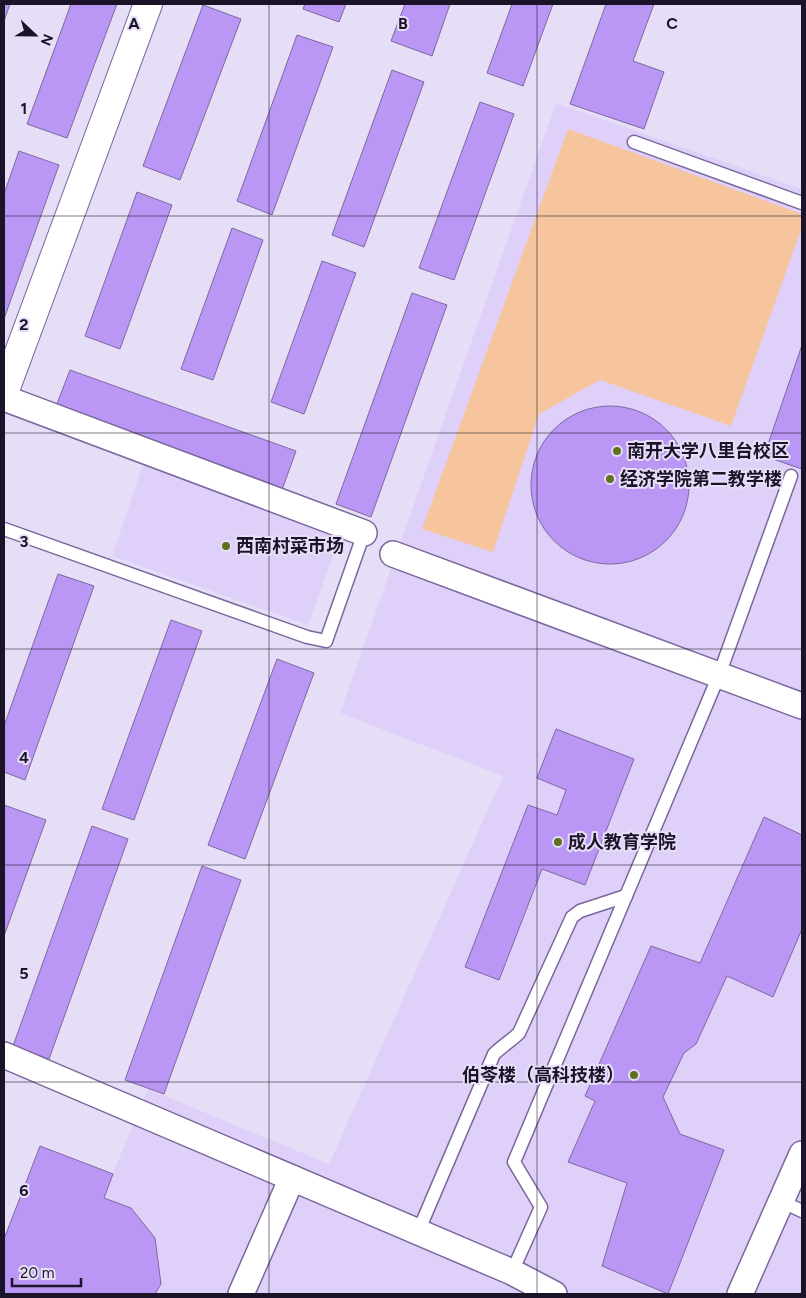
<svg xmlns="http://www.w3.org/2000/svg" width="806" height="1298" viewBox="0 0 806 1298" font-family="Figtree,'Noto Sans SC',sans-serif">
<rect width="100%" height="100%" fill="#e6def6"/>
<!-- built -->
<g fill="#ded0f9">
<path d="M556,103L802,189V1294H4V1239L40,1146L113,1173L148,1089L329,1164L503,776L340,713Z"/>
<path d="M143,465L340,537L308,625L112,556Z"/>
</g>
<!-- green -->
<path fill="#f6c59d" d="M568,129L802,214V227L731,426L600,380L539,414L493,552L422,529Z"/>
<!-- building -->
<g fill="#ba96f5" stroke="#7d699f">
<path d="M4,4H10L4,21Z"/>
<path d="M71,4H117L67,138L27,124Z"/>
<path d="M305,4H346L339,22L303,9Z"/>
<path d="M405,4H450L432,56L391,41Z"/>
<path d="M512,4H553L523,86L487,73Z"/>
<path d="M606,4H654L633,61L664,72L644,129L570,104Z"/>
<path d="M203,5L241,19L180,180L143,166Z"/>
<path d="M297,35L333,47L272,215L237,201Z"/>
<path d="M392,70L424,82L364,247L332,235Z"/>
<path d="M480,102L514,114L454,280L419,268Z"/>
<path d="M19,151L59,165L4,319V194Z"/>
<path d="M137,192L172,205L120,349L85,336Z"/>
<path d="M232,228L263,240L213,380L181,369Z"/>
<path d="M322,261L356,273L304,414L271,402Z"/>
<path d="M412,293L447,305L371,517L336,504Z"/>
<path d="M802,345V469L764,456Z"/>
<path d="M70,370L296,451L282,490L55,409Z"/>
<circle cx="610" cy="485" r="79"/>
<path d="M58,574L94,586L25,780L4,772V726Z"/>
<path d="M171,620L202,631L134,820L102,809Z"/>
<path d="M277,659L314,673L245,859L208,845Z"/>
<path d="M556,729L634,759L585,885L542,869L499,980L465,967L528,805L557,815L566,790L537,778Z"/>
<path d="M4,805L46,820L4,936Z"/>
<path d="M764,817L802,835V929L773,997L727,976L696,1044L684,1053L663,1097L680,1134L724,1150L668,1294L602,1266L627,1183L568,1162L595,1101L585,1096L651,946L700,963Z"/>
<path d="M92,826L128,839L49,1059L13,1046Z"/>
<path d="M202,866L241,880L164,1094L125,1080Z"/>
<path d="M40,1146L113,1174L104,1198L131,1208L155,1238L161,1284L155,1294H4V1239Z"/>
</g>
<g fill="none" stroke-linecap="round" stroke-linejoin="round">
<defs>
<g id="service">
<path d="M634,142L802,203"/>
<path d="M4,529L307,637L326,641L364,533"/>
<path d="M781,1201L802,1211"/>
<path d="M418,1232L494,1054C502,1046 511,1041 519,1033L572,917L580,911L626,896"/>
<path d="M512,1272L541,1207L514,1162L719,675L791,476"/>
</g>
<g id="minor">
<path d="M4,398L364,533"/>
<path d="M393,554L802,706"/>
<path d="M4,1055L512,1272L554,1294"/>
<path d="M241,1294L292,1178"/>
<path d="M740,1294L802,1154"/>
</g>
<path id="tertiary" d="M4,393L148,4"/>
</defs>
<!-- service casing -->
<use href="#service" stroke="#7b679d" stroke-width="15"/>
<!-- minor casing -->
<use href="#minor" stroke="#7b679d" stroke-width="28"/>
<!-- tertiary casing -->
<use href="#tertiary" stroke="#7b679d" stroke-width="30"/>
<!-- service -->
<use href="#service" stroke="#fff" stroke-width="12"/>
<!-- minor -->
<use href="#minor" stroke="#fff" stroke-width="25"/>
<!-- tertiary -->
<use href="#tertiary" stroke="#fff" stroke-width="28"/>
</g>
<!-- grid -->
<path fill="none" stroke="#1b1328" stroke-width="1" stroke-opacity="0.55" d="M269,4V1294M537,4V1294M4,216H802M4,433H802M4,649H802M4,865H802M4,1082H802"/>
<!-- markers -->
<g fill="#5f711e" stroke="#e6def6" stroke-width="2">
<circle cx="617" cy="451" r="5"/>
<circle cx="610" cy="479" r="5"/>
<circle cx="226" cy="546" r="5"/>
<circle cx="558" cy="842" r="5"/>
<circle cx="634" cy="1075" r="5"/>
</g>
<g text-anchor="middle" stroke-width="4" stroke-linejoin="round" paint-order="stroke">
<!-- poi labels -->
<g font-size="18" font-weight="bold" fill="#1b1328" stroke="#e6def6" text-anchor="start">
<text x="627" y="457">南开大学八里台校区</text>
<text x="620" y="485">经济学院第二教学楼</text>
<text x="236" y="552">西南村菜市场</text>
<text x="568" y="848">成人教育学院</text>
<text x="624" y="1081" text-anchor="end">伯苓楼（高科技楼）</text>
</g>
</g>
<g font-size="16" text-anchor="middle" font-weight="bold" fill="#1b1328" stroke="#e6def6" stroke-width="4" stroke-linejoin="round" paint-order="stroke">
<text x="134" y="29">A</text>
<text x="403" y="29">B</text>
<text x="672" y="29">C</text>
<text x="24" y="114">1</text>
<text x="24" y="330">2</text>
<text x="24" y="547">3</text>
<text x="24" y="763">4</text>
<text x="24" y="979">5</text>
<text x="24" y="1196">6</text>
</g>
<!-- border -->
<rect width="806" height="1298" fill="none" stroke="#1b1328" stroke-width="10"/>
<!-- north arrow -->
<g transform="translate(35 35) rotate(112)" stroke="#e6def6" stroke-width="4" paint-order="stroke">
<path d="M0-4L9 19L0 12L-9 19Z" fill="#1b1328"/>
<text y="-8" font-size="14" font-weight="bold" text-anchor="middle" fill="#1b1328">N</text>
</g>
<!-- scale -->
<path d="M12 1278v8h69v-8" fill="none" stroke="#1b1328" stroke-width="2.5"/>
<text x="20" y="1278" font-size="15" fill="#1b1328" stroke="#e6def6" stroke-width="4" paint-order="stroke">20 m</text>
</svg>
